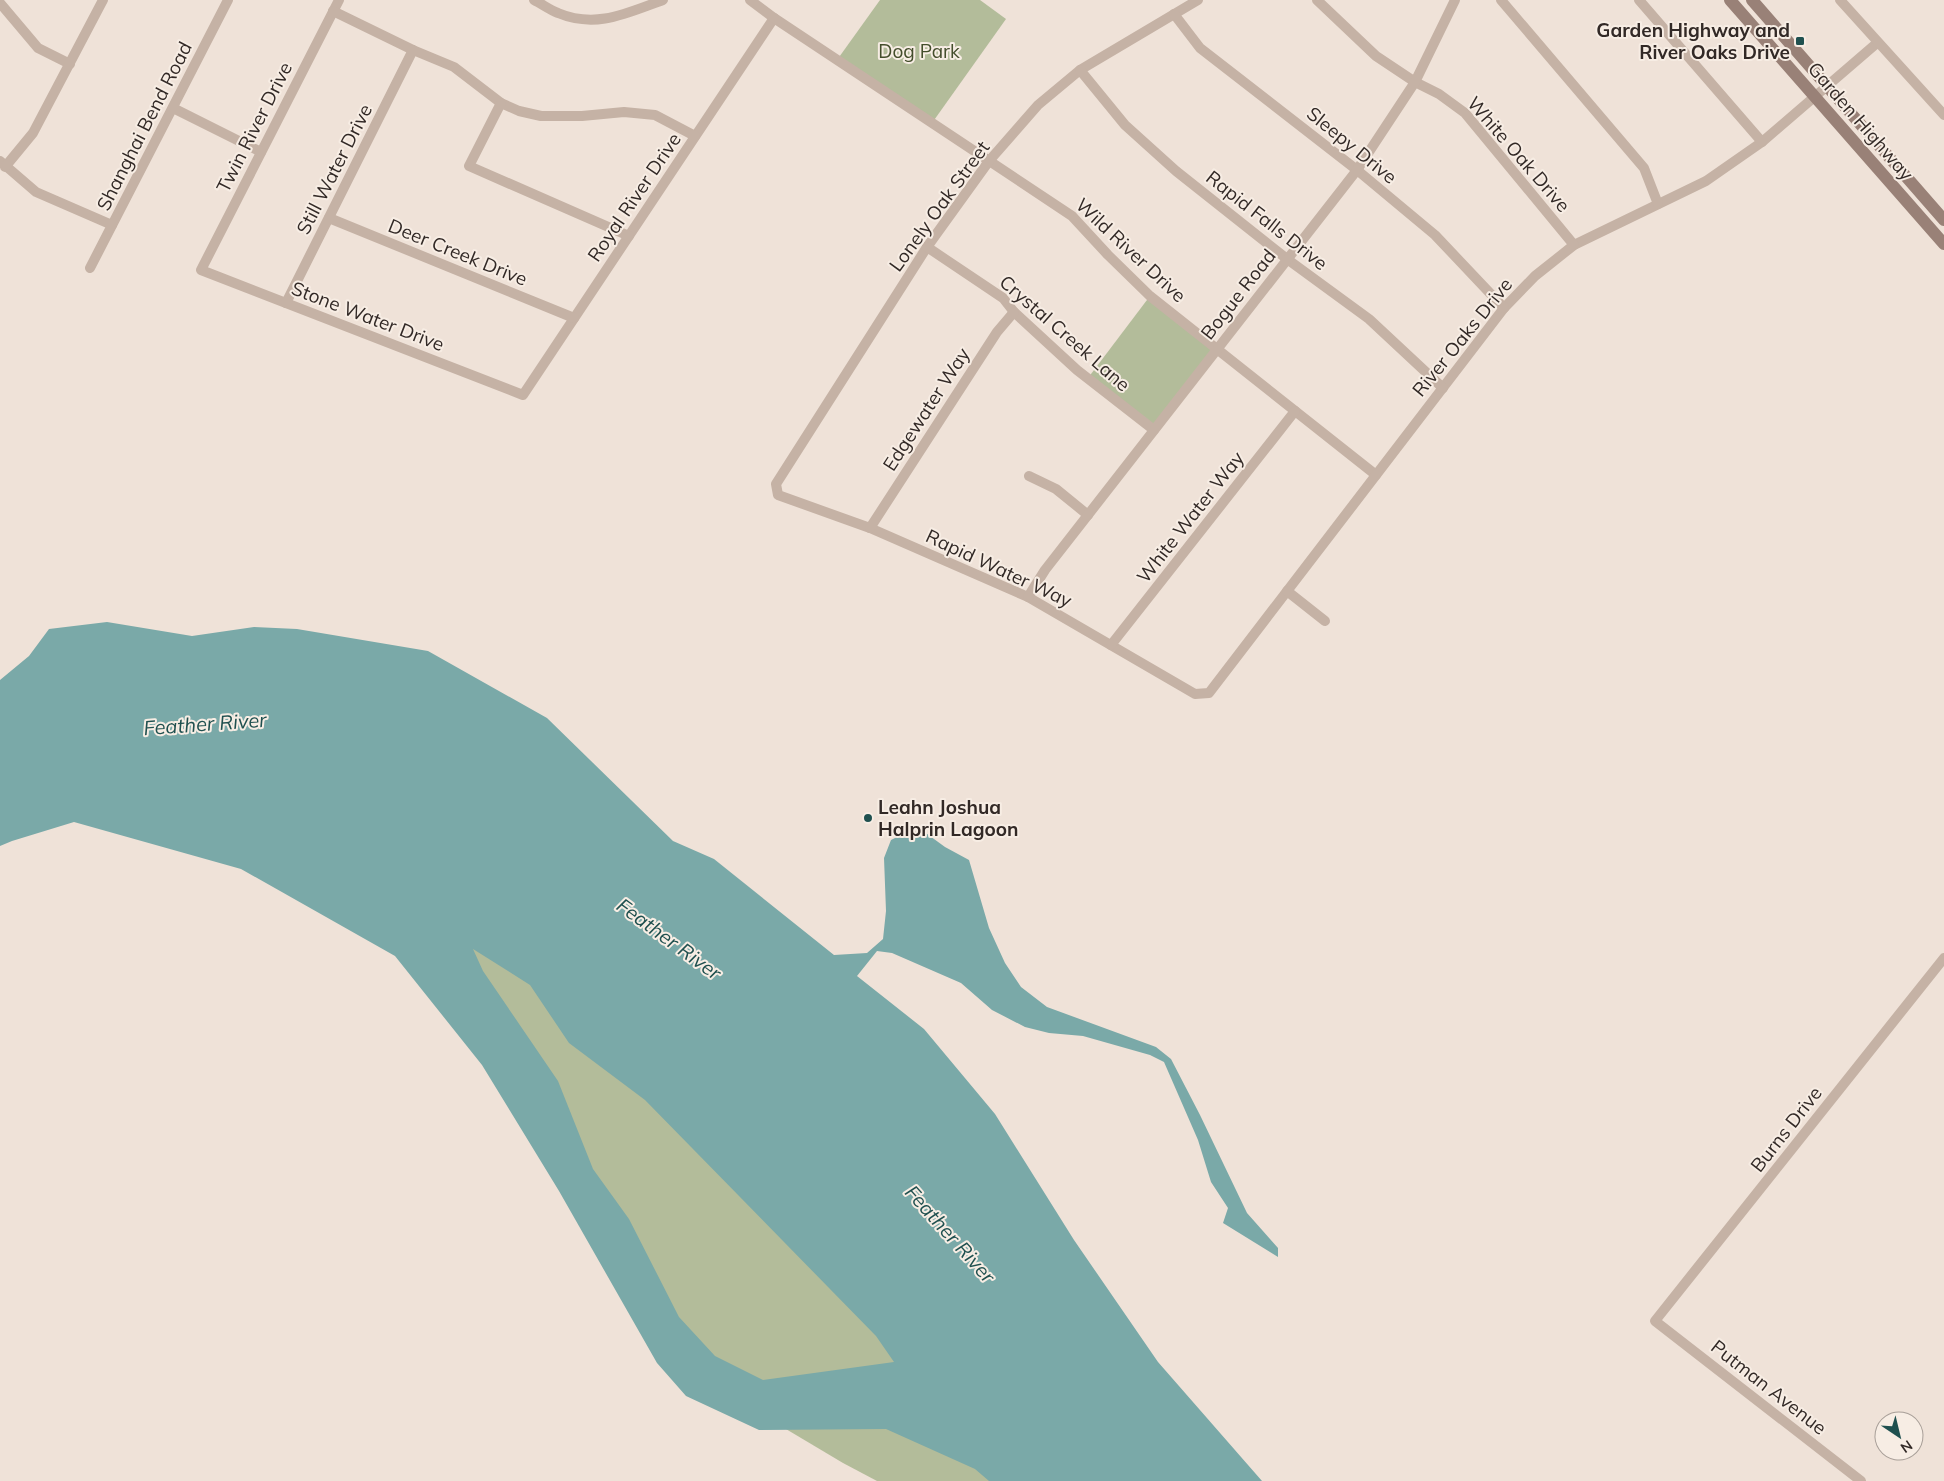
<svg xmlns="http://www.w3.org/2000/svg" width="1944" height="1481" viewBox="0 0 1944 1481" font-family="Mulish,sans-serif">
<rect width="100%" height="100%" fill="#efe2d8"/>
<!-- green -->
<g fill="#b3bc9a">
<path d="M880,0H980L1006,19L932,123L837,60Z"/>
<path d="M1150,296L1217,350L1154,430L1088,378Z"/>
<path d="M440,931L567,990L1016,1481H877L843,1463L734,1398L711,1382Z"/>
</g>
<!-- water -->
<path fill="#7aa9a8" fill-rule="evenodd" d="M107,622L192,636L254,627L297,629L428,651L547,718L673,841L714,859L834,955L867,953L883,939L886,911L884,858L891,840L905,833L923,831L945,847L969,860L989,928L1005,963L1021,987L1047,1007L1156,1047L1171,1059L1200,1115L1247,1213L1278,1248V1257L1223,1223L1228,1208L1211,1182L1198,1140L1164,1062L1150,1055L1083,1036L1049,1033L1025,1027L992,1010L961,983L892,953L877,951L857,976L924,1029L995,1114L1074,1240L1158,1362L1262,1481H989L975,1469L886,1429L759,1430L686,1396L657,1363L559,1191L482,1065L395,956L241,869L74,822L12,841L0,846V680L29,656L49,629ZM473,949L530,985L569,1043L645,1100L876,1336L894,1362L763,1380L715,1356L679,1317L629,1219L593,1169L558,1081L483,971Z"/>
<g fill="none" stroke-linecap="round" stroke-linejoin="round">
<!-- street -->
<g stroke="#c5b2a5" stroke-width="10">
<path d="M339,0L201,270L523,395L774,18"/>
<path d="M534,0C542,4 550,10 558,13C596,29 627,13 663,0"/>
<path d="M750,0L774,18L1072,216L1108,255L1150,296L1376,475"/>
<path d="M1198,0L1080,70L1038,105L989,161L927,247L776,484L778,495L870,528L1028,597L1195,694L1209,693L1504,308L1535,276L1574,245L1706,181L1762,142L1877,43"/>
<path d="M1317,0L1376,56L1415,82L1439,94L1465,113L1574,245"/>
<path d="M1501,0L1644,168L1658,204"/>
<path d="M1639,0L1762,142"/>
<path d="M1840,0L1944,115"/>
<path d="M0,3L38,48L70,64"/>
<path d="M333,11L413,50L454,67L501,103L519,111L541,116H582L624,112L655,115L695,136"/>
<path d="M1174,14L1200,48L1357,170L1435,235L1504,308"/>
<path d="M1080,70L1125,125L1176,171L1287,259L1369,319L1443,388"/>
<path d="M501,103L469,166L629,236"/>
<path d="M173,108L261,152"/>
<path d="M0,161L36,192L112,225"/>
<path d="M5,167L33,133L103,0"/>
<path d="M329,218L574,318"/>
<path d="M927,247L1003,298L1014,312L1077,370L1154,430"/>
<path d="M90,268L228,0"/>
<path d="M286,303L413,50"/>
<path d="M1029,476L1056,489L1088,515"/>
<path d="M870,528L997,332L1014,312"/>
<path d="M1287,591L1325,621"/>
<path d="M1028,597L1045,570L1357,170L1415,82L1455,0"/>
<path d="M1111,645L1295,411"/>
<path d="M1861,1481L1655,1321L1944,958"/>
</g>
<!-- secondary -->
<g stroke="#998177" stroke-width="12">
<path d="M1730,0L1944,244"/>
<path d="M1752,0L1944,220"/>
</g>
</g>
<!-- markers -->
<g fill="#1f504f" stroke="#f7ede4" stroke-width="2">
<rect x="1795" y="36" width="10" height="10" rx="2.5"/>
<circle cx="868" cy="818" r="5"/>
</g>
<g text-anchor="middle" stroke-width="4" stroke-linejoin="round" paint-order="stroke">
<!-- poi labels -->
<g font-size="19" font-weight="bold" fill="#322926" stroke="#f7ede4" text-anchor="end">
<text x="1790" y="37">Garden Highway and<tspan x="1790" dy="22">River Oaks Drive</tspan></text>
<text x="878" y="814" text-anchor="start">Leahn Joshua<tspan x="878" dy="22">Halprin Lagoon</tspan></text>
</g>
<!-- park labels -->
<g font-size="19" fill="#444e2c" stroke="#f7ede4">
<text x="919" y="58">Dog Park</text>
</g>
<!-- street labels -->
<g font-size="19" fill="#322926" stroke="#f7ede4">
<text transform="translate(1861 121) rotate(49)" y="7">Garden Highway</text>
<text transform="translate(144 126) rotate(-63)" y="7">Shanghai Bend Road</text>
<text transform="translate(254 127) rotate(-63)" y="7">Twin River Drive</text>
<text transform="translate(1352 145) rotate(39)" y="7">Sleepy Drive</text>
<text transform="translate(1519 154) rotate(49)" y="7">White Oak Drive</text>
<text transform="translate(334 169) rotate(-63)" y="7">Still Water Drive</text>
<text transform="translate(634 197) rotate(-56)" y="7">Royal River Drive</text>
<text transform="translate(939 206) rotate(-54)" y="7">Lonely Oak Street</text>
<text transform="translate(1267 220) rotate(38)" y="7">Rapid Falls Drive</text>
<text transform="translate(1131 250) rotate(43)" y="7">Wild River Drive</text>
<text transform="translate(458 252) rotate(22)" y="7">Deer Creek Drive</text>
<text transform="translate(1238 294) rotate(-52)" y="7">Bogue Road</text>
<text transform="translate(368 316) rotate(21)" y="7">Stone Water Drive</text>
<text transform="translate(1065 333) rotate(41)" y="7">Crystal Creek Lane</text>
<text transform="translate(1462 337) rotate(-51)" y="7">River Oaks Drive</text>
<text transform="translate(926 409) rotate(-57)" y="7">Edgewater Way</text>
<text transform="translate(1190 517) rotate(-52)" y="7">White Water Way</text>
<text transform="translate(999 568) rotate(25)" y="7">Rapid Water Way</text>
<text transform="translate(1786 1129) rotate(-52)" y="7">Burns Drive</text>
<text transform="translate(1769 1387) rotate(38)" y="7">Putman Avenue</text>
</g>
<!-- water labels -->
<g font-size="20" font-style="italic" fill="#1f504f" stroke="#f7ede4">
<text transform="translate(205 724) rotate(-4)" y="7">Feather River</text>
<text transform="translate(669 939) rotate(36)" y="7">Feather River</text>
<text transform="translate(950 1234) rotate(48)" y="7">Feather River</text>
</g>
</g>
<!-- north arrow -->
<g transform="translate(1899 1436) rotate(145)"><circle r="24" fill="#f7ede4" stroke="#a89f98"/>
<path d="M0-4L9 19L0 12L-9 19Z" fill="#1f504f"/>
<text y="-8" font-size="14" font-weight="bold" text-anchor="middle" fill="#322926">N</text>
</g>
</svg>
